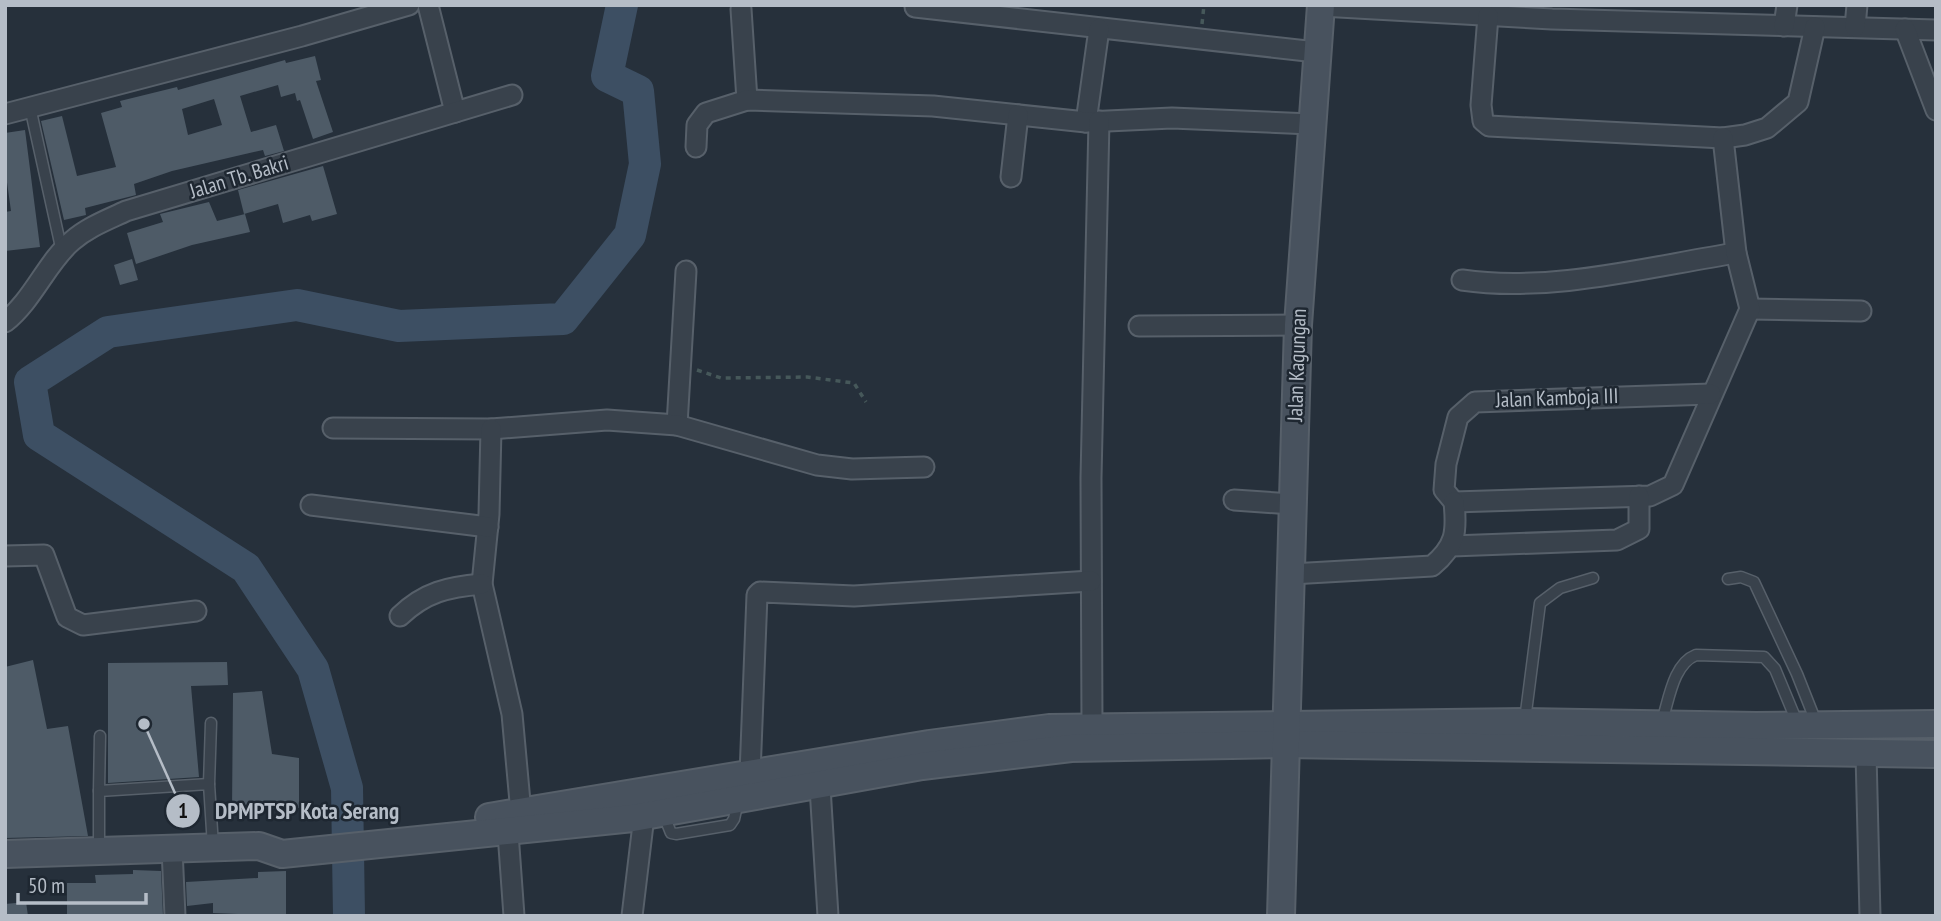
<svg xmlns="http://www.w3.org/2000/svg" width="1941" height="921" viewBox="0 0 1941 921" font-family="'PT Sans Narrow',sans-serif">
<rect width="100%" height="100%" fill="#26303b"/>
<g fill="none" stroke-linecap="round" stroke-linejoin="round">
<!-- river -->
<path stroke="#3d4f63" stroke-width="32" d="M349,916L347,788L313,669L246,568L39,435L30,382L108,332L297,305L399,326L563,319L630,235L645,164L638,91L607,76L622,5"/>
</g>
<!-- building -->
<g fill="#4e5b67" fill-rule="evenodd">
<path d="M315,56L321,80L316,81L333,132L313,139L300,100L297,101L295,93L281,97L278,85L240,96L251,132L276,125L284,151L265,156L263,150L172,171L134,184L136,195L85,208L86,215L64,220L41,121L62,116L77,176L116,167L101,113L122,107L120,101L177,87L178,90L285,60L286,63ZM214,99L222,125L188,135L182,109Z"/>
<path d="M25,130L40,247L5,251V212L11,211L5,168V133Z"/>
<path d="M323,166L337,214L312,221L310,215L283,223L278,204L244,214L238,190Z"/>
<path d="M209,202L217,221L245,214L250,232L192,245L136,264L127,233L163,222L160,214Z"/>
<path d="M132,259L138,280L120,285L114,265Z"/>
<path d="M33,660L47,729L68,726L88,836L5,838V667Z"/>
<path d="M227,662L228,685L191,686L199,777L108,783V663Z"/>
<path d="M262,691L272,754L299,758V808L232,811L233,693Z"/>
<path d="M133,870L161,871L163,916H67V883H96L95,875L133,874Z"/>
<path d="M286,871V916L213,913V903L187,906L186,882L258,878V872Z"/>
<path d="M26,902L28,916H5V904Z"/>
</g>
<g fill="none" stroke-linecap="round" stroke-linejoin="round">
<defs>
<g id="lane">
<path d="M30,107L62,252"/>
<path d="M1728,579L1741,577L1754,582L1797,674L1816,722"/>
<path d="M1525,720L1540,603L1560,588L1593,578"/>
<path d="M1662,721C1669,700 1673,664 1696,655L1764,657L1775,669L1797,722"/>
<path d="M209,784L211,723"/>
<path d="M99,791L100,736"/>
<path d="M663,813L671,833L676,834L730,825L734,819L738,801"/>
<path d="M99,850V791L209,784L213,846"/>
</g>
<g id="street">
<path d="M428,5L455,112"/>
<path d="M1321,6L1552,19L1936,30"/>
<path d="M915,7L1316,52"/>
<path d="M741,9L747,100"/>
<path d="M1488,16L1481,105L1483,121L1489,126L1723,138L1745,135L1767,128L1798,102L1815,27"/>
<path d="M1784,26L1787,5"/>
<path d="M1855,27L1857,5"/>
<path d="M1905,29L1936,110"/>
<path d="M5,114L302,36L409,5"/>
<path d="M1086,122L1099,29"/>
<path d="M696,147L697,125L706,113L747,100L933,106L1086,122L1172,118L1311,124"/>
<path d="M1011,177L1018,115"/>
<path d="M1462,280C1551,293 1647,267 1736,253"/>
<path d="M1750,309L1861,311"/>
<path d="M5,322C33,300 47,262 72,241C88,227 107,220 126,211L512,95"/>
<path d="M1139,326L1298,325"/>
<path d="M677,425L686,271"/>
<path d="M333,428L491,429L607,420L677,425L817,465L852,469L924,467"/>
<path d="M491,429L489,514L482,584L512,714L521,813"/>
<path d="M1234,500L1292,504"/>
<path d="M1454,502L1650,496L1673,485L1750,309L1736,253L1723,138"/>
<path d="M1454,502L1444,490L1446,464L1458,417L1475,402L1711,394"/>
<path d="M311,505L488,527"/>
<path d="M1452,546L1617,540L1639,529V496"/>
<path d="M5,556L44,555L67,617L83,625L196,611"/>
<path d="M1291,574L1432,566C1456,546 1457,532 1454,502"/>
<path d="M400,616C425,592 448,587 482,584"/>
<path d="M1092,726L1091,478L1099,121"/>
<path d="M1866,754L1870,916"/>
<path d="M819,771L828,916"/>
<path d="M750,774L757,595L760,592L854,596L1091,581"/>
<path d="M508,833L514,916"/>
<path d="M172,849L175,916"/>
<path d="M632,916L644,816"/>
</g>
<g id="secondary">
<path d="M489,817L929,744L1049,728L1525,722L1756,726L1936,724"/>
<path d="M5,854L259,846L282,854L633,818L922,766L1071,748L1284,744L1936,754"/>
<path d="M1281,916L1298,325L1321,5"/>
</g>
</defs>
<!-- lane casing -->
<use href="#lane" stroke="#57606a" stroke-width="13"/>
<!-- street casing -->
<use href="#street" stroke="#57606a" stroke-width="23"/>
<!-- secondary casing -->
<use href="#secondary" stroke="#57606a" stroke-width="30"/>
<!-- path -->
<g stroke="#46585a" stroke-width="3.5" stroke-dasharray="5 5" stroke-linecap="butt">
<path d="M1202,24L1204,5"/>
<path d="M697,370L721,378L807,377L854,383L866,402"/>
</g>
<!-- lane -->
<use href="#lane" stroke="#39424c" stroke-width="10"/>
<!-- street -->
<use href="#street" stroke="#39424c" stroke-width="19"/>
<!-- secondary -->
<use href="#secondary" stroke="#48525e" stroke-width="26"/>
</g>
<g text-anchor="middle" stroke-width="5" stroke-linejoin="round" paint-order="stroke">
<!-- street labels -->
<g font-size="21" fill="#b5bdc7" stroke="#1e2731">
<text transform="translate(239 177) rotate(-17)" y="7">Jalan Tb. Bakri</text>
<text transform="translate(1297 365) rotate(-88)" y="7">Jalan Kagungan</text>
<text transform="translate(1557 398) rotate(-2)" y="7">Jalan Kamboja III</text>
</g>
</g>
<!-- callouts -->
<path fill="none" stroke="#b5bdc7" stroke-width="2.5" d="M144 724L183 811"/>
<g fill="#b5bdc7" stroke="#1e2731" stroke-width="2.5">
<circle cx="144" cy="724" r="7"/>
<circle cx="183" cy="811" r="18"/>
</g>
<g font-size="21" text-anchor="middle" font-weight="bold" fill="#111">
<text x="183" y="818">1</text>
</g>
<g font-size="23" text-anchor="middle" font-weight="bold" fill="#b5bdc7" stroke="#1e2731" stroke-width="5" stroke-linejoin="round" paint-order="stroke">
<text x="307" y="819">DPMPTSP Kota Serang</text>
</g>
<!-- border -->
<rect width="1941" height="921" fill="none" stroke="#b5bdc7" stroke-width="14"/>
<!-- scale -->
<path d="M18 893v10h128v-10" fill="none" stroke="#b5bdc7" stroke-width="3.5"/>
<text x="28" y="893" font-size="21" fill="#b5bdc7" stroke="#1e2731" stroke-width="5" paint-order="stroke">50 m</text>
</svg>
